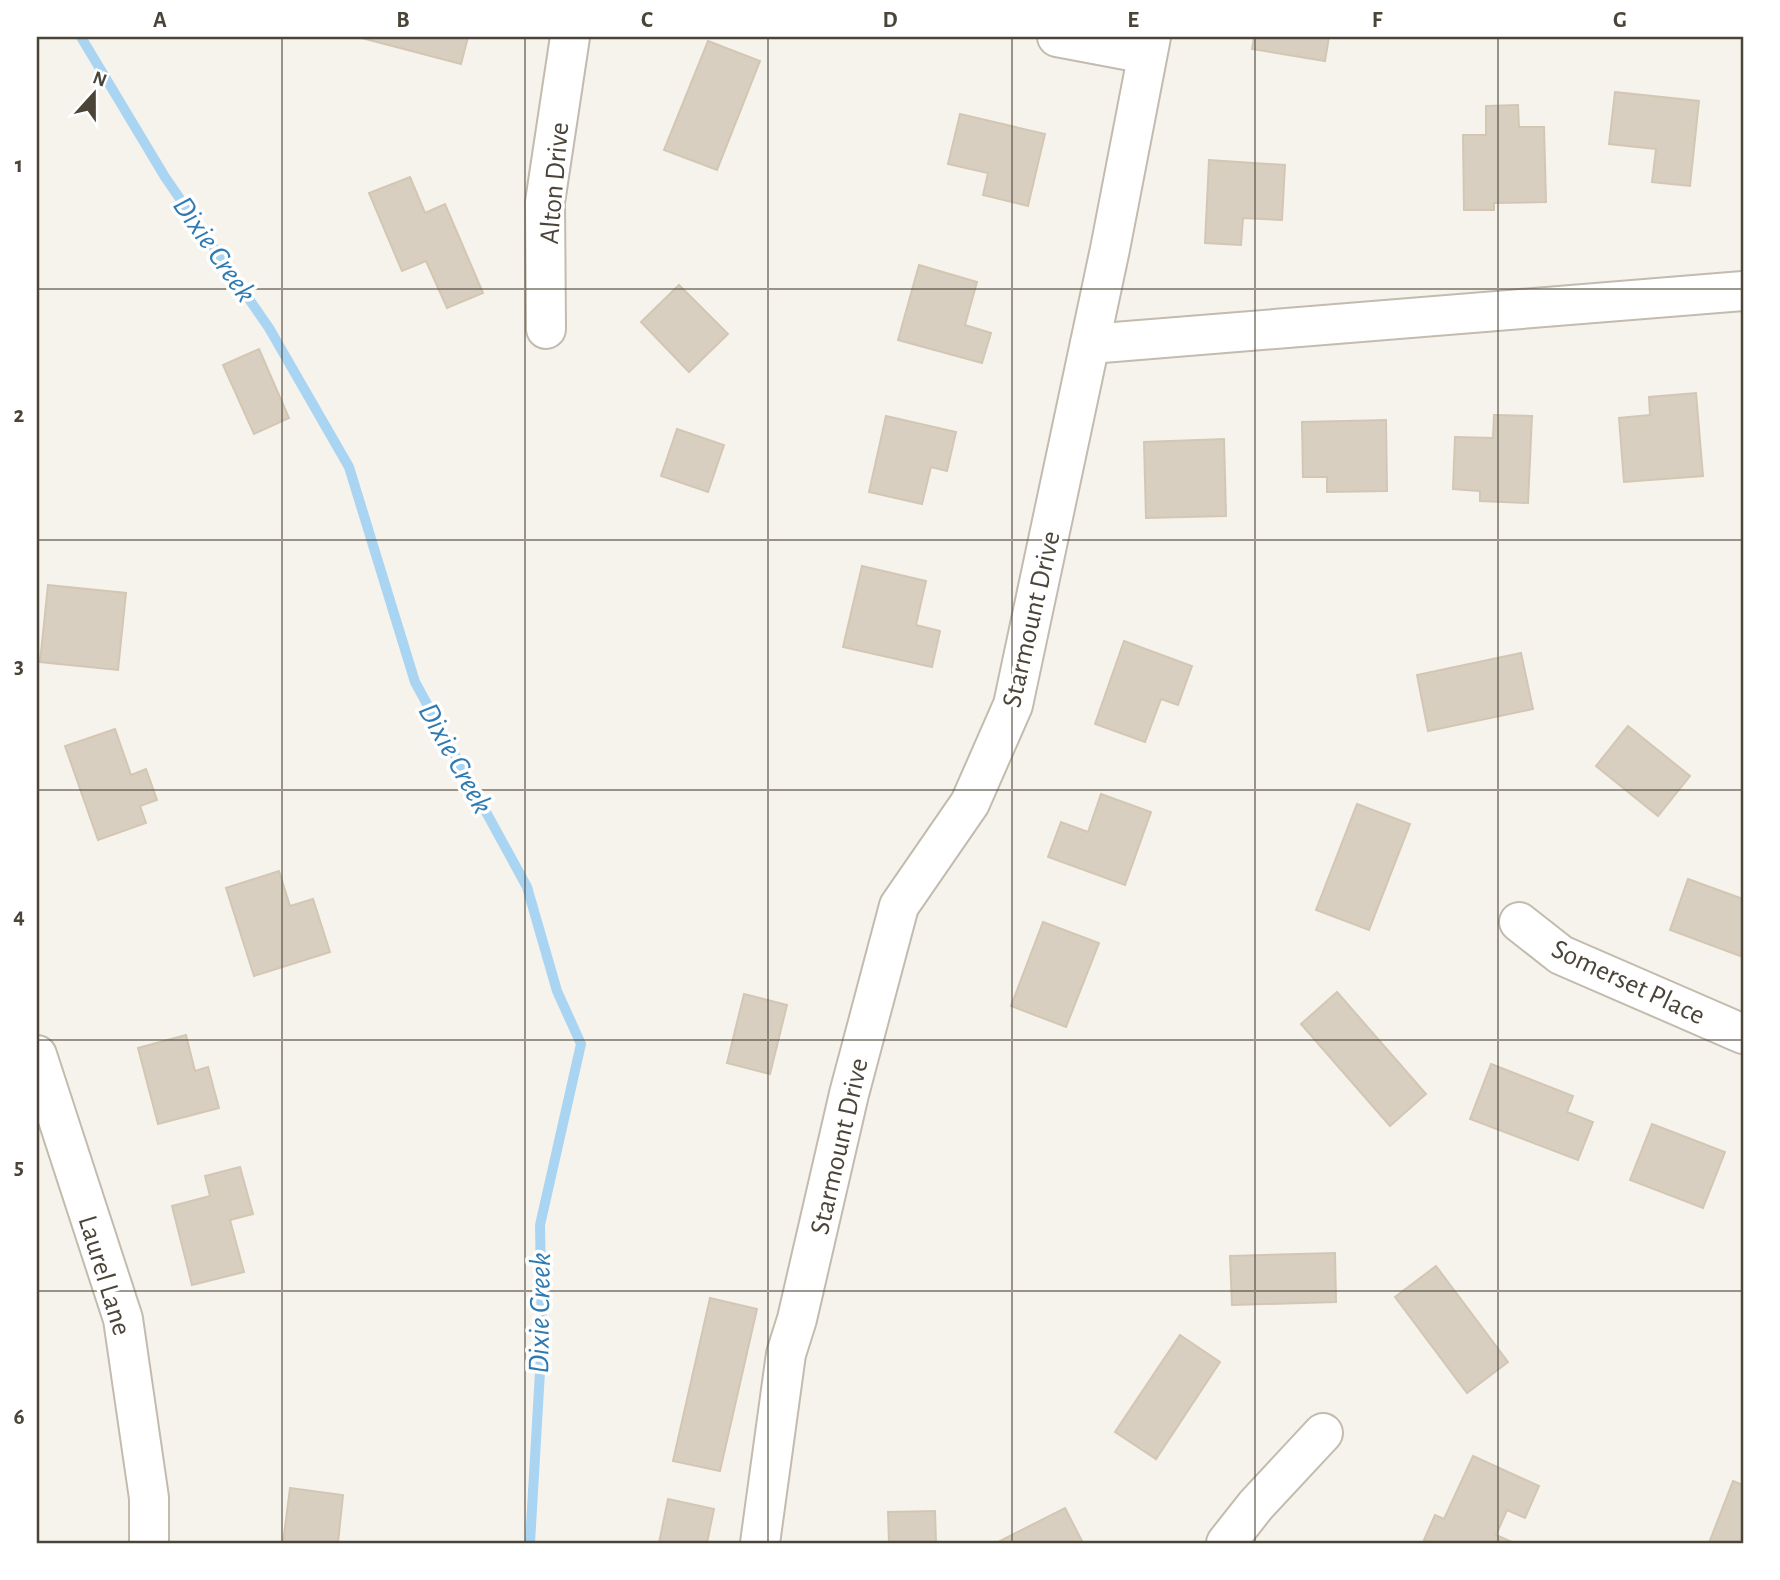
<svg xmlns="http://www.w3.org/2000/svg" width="1780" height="1580" viewBox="0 0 1780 1580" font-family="'Alegreya Sans',sans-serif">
<rect width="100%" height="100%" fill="#f6f3ec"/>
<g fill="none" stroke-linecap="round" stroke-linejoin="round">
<!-- stream -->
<path stroke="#a9d4f2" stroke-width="10" d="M81,37L165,177L269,328L349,467L415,682L527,887L557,991L581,1044L540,1225L542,1337L530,1543"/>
</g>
<!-- building -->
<g fill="#d8cfc1" stroke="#d3c7b4" stroke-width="2">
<path d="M358,37H468L461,64Z"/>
<path d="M1254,37H1329L1325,61L1252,49Z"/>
<path d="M708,41L760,61L717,170L664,150Z"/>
<path d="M1615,92L1699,101L1690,186L1652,182L1656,149L1609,144Z"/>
<path d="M1518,105L1519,127H1544L1546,202L1494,203V210H1464L1463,135H1486V106Z"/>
<path d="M960,114L1045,134L1028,206L983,195L988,173L948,164Z"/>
<path d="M1209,160L1285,165L1282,220L1243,218L1241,245L1205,243Z"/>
<path d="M410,177L425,213L445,204L483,293L447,308L426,261L402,271L369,193Z"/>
<path d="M919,265L977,282L965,325L991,333L982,363L898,340Z"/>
<path d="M679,285L728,334L689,372L641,322Z"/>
<path d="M259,349L289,418L254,434L223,365Z"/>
<path d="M1696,393L1703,476L1624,482L1619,418L1650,415L1649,397Z"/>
<path d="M1494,415L1532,416L1528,503L1480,501V491L1453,489L1455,437L1493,438Z"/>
<path d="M886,416L956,432L947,471L931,467L922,504L869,492Z"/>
<path d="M1386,420L1387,491L1327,492V477H1303L1302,422Z"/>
<path d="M677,429L724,445L708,492L661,476Z"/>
<path d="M1224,439L1226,516L1146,518L1144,442Z"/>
<path d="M862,566L926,581L916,625L940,631L932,667L843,647Z"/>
<path d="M48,585L126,593L118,670L40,662Z"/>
<path d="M1124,641L1192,666L1178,705L1161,699L1145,742L1095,724Z"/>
<path d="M1521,653L1533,709L1428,731L1417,675Z"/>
<path d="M1628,726L1690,776L1658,816L1596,766Z"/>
<path d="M115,729L131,775L146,769L157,800L140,806L146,823L98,840L65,746Z"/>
<path d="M1101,794L1151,812L1125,885L1048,857L1061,822L1088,832Z"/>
<path d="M1357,804L1410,824L1369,930L1316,910Z"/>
<path d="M279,871L290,906L313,899L330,952L254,976L226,888Z"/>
<path d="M1688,879L1743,899V957L1670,930Z"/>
<path d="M1043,922L1099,943L1066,1027L1011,1006Z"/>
<path d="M1337,992L1426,1094L1390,1126L1301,1024Z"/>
<path d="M744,994L787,1005L770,1074L727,1063Z"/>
<path d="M186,1035L195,1071L208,1067L219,1108L158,1124L138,1048Z"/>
<path d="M1491,1064L1573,1096L1567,1112L1593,1122L1578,1160L1470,1119Z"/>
<path d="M1652,1124L1725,1152L1703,1208L1630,1180Z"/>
<path d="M240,1167L253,1214L230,1220L244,1272L192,1285L172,1206L210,1196L205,1176Z"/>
<path d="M1335,1253L1336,1302L1232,1305L1230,1256Z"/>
<path d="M1436,1266L1508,1362L1467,1393L1395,1297Z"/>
<path d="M710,1298L757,1309L720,1471L673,1461Z"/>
<path d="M1180,1335L1220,1362L1156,1459L1115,1432Z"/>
<path d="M1473,1456L1539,1486L1525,1518L1507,1510L1496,1535L1514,1543H1431L1424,1540L1435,1515L1444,1519Z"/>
<path d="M1733,1481L1743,1485V1543H1709Z"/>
<path d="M290,1488L343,1495L338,1543H283Z"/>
<path d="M668,1499L714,1509L707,1543H659Z"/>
<path d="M1065,1508L1083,1543H1001L1000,1541Z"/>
<path d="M935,1511L936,1543H889L888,1512Z"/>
</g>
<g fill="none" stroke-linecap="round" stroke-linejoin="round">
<defs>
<g id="minor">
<path d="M1057,37L1147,54"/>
<path d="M546,329L545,202L570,37"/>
<path d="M1090,344L1743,291"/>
<path d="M1519,922L1561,955L1743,1034"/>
<path d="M37,1055L123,1319L149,1498V1543"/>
<path d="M760,1543L786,1354L797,1319L849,1094L899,906L970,803L1013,705L1110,249L1151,37"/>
<path d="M1226,1543L1256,1505L1323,1433"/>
</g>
</defs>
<!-- minor casing -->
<use href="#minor" stroke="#c2bbae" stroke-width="42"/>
<!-- minor -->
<use href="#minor" stroke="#fff" stroke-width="38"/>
</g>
<!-- grid -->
<path fill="none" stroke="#4b4439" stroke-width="2" stroke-opacity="0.55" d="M282,37V1543M525,37V1543M768,37V1543M1012,37V1543M1255,37V1543M1498,37V1543M37,289H1743M37,540H1743M37,790H1743M37,1040H1743M37,1291H1743"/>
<g text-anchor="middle" stroke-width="7" stroke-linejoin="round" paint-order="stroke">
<!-- street labels -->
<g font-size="28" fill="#4b4439" stroke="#fff">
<text transform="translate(553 183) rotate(-85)" y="10">Alton Drive</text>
<text transform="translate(1030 619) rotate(-77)" y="10">Starmount Drive</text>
<text transform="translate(1629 981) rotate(25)" y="10">Somerset Place</text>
<text transform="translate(838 1146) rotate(-77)" y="10">Starmount Drive</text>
<text transform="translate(106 1275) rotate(73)" y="10">Laurel Lane</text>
</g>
<!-- water labels -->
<g font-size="30" font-style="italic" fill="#2e7ab2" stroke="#fff">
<text transform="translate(215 249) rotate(55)" y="10">Dixie Creek</text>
<text transform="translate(456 758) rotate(61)" y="10">Dixie Creek</text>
<text transform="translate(539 1313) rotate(-89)" y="10">Dixie Creek</text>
</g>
</g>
<!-- border -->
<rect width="1780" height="1580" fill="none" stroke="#ffffff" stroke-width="77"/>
<!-- north arrow -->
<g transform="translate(94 94) rotate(21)" stroke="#ffffff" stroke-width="5" paint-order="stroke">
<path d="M0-5L12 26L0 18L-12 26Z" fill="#4b4439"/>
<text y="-10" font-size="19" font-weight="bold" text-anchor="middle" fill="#4b4439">N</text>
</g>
<rect x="38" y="38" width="1704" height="1504" fill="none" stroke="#4b4439" stroke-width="2.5"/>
<g font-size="23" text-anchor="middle" font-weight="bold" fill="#4b4439">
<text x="160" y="27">A</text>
<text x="403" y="27">B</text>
<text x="647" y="27">C</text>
<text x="890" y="27">D</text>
<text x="1133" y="27">E</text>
<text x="1377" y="27">F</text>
<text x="1620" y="27">G</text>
<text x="19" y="172">1</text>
<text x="19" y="422">2</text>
<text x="19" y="673">3</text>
<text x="19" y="923">4</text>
<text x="19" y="1174">5</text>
<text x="19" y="1424">6</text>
</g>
</svg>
